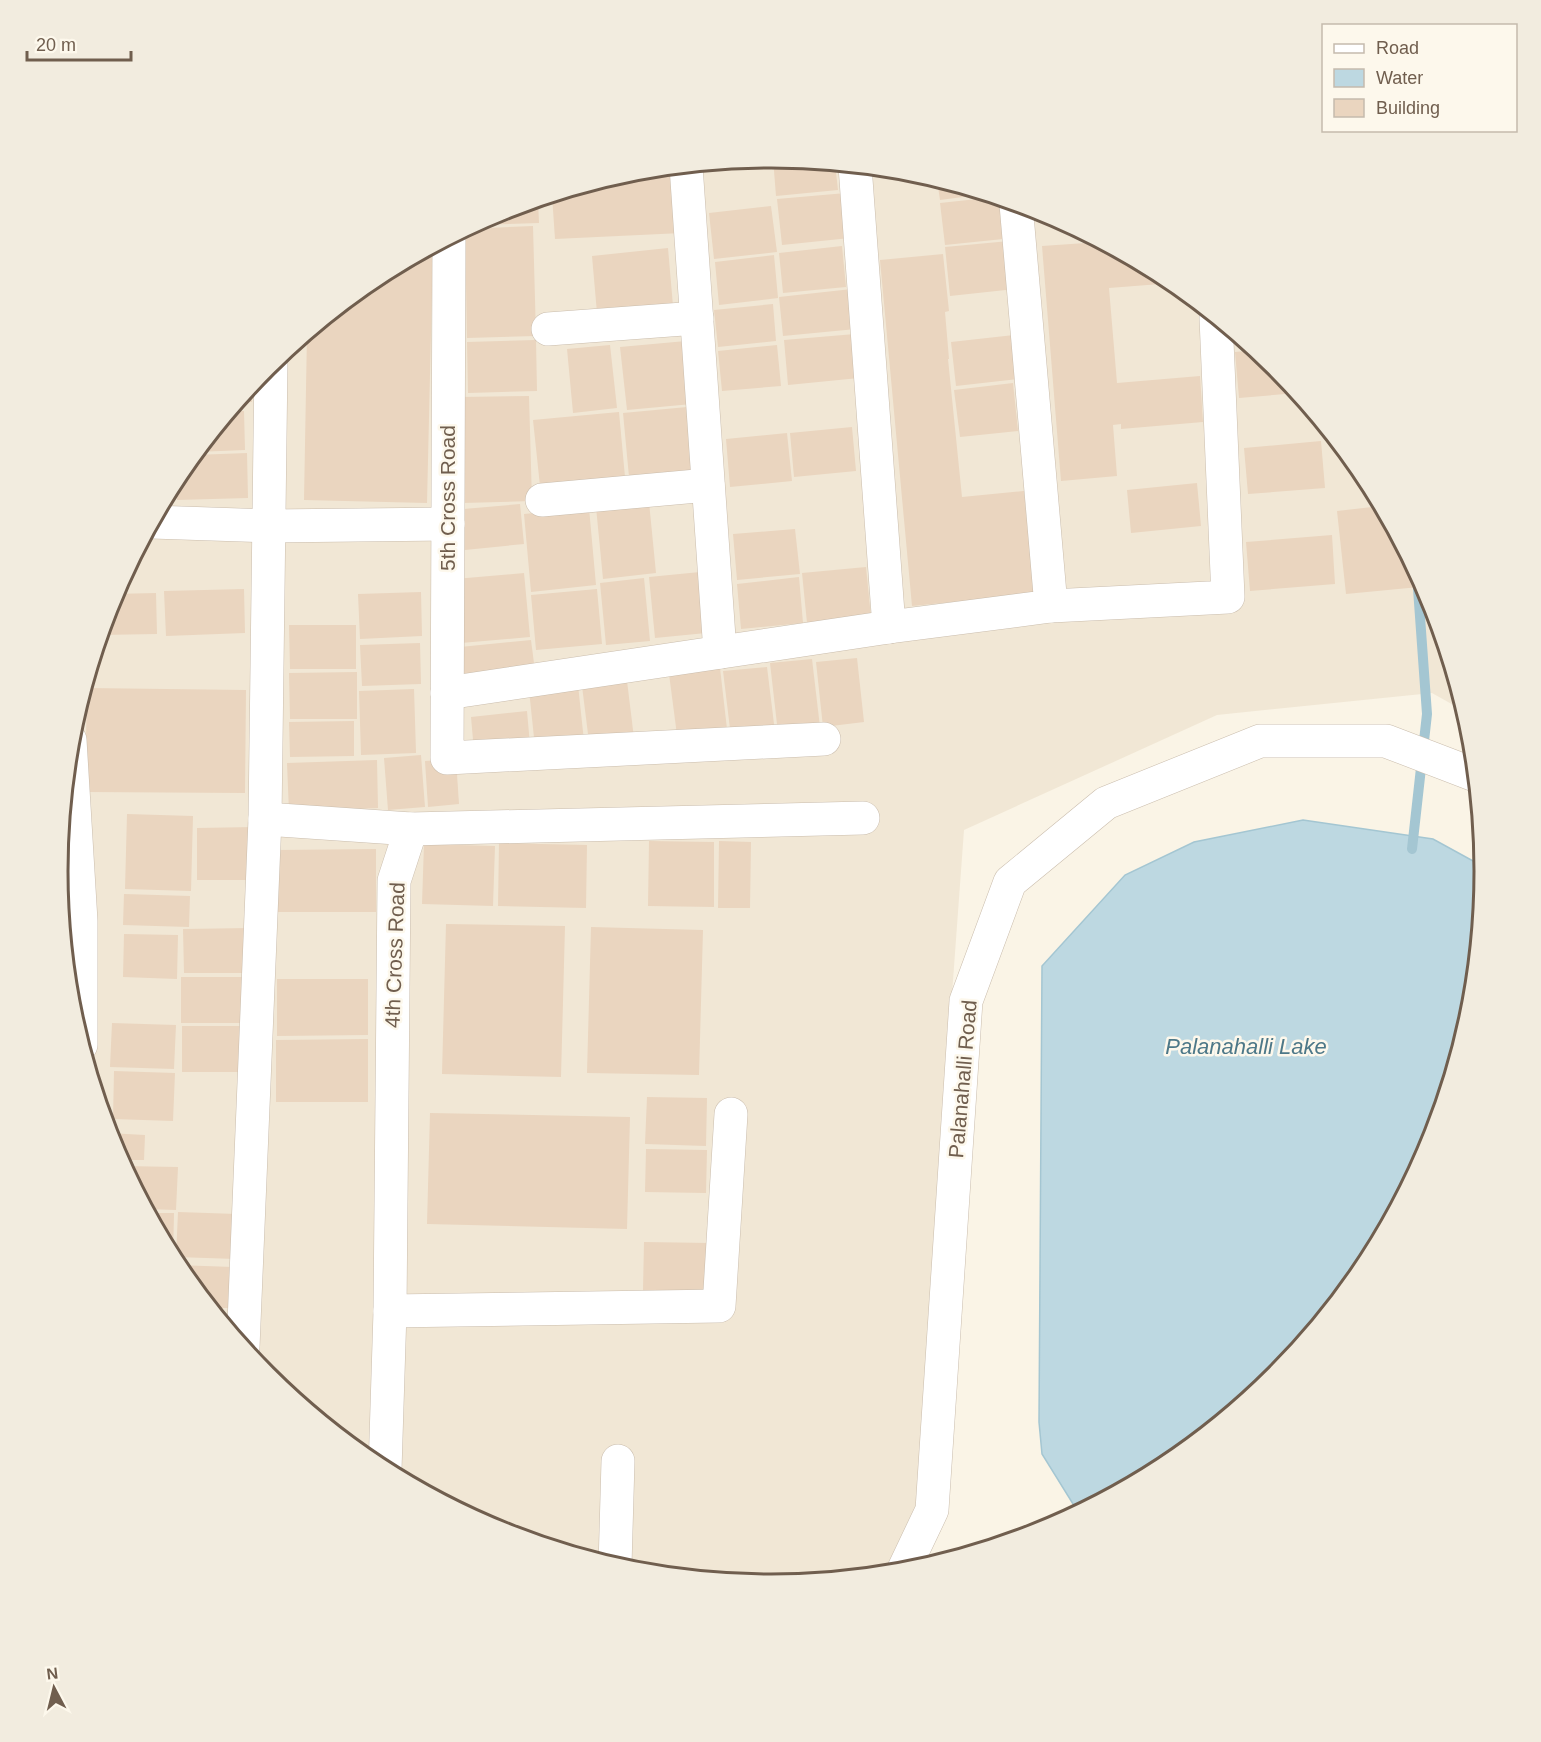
<svg xmlns="http://www.w3.org/2000/svg" width="1541" height="1742" viewBox="0 0 1541 1742" font-family="Arial,sans-serif">
<rect width="100%" height="100%" fill="#faf4e6"/>
<!-- residential -->
<path fill="#f1e7d5" d="M771,158L910,171L1044,212L1167,278L1275,367L1364,475L1430,598L1464,711L1432,693L1217,715L964,830L927,1336L926,1566L909,1571L770,1584L631,1571L497,1530L374,1464L266,1375L177,1267L111,1144L71,1010L57,871L71,731L111,598L177,474L266,366L374,278L498,212L632,171Z"/>
<!-- water -->
<path fill="#bdd8e1" stroke="#a4c6d2" stroke-width="1.5" d="M1303,820L1433,839L1484,867L1470,1011L1430,1144L1364,1268L1275,1376L1167,1464L1078,1512L1042,1454L1039,1422L1042,966L1125,875L1194,842Z"/>
<g fill="none" stroke-linecap="round" stroke-linejoin="round">
<!-- stream -->
<path stroke="#a4c6d2" stroke-width="10" d="M1412,849L1427,714L1417,575"/>
</g>
<!-- building -->
<g fill="#ead5bf">
<path d="M773,158L835,164L838,190L776,196Z"/>
<path d="M679,167L682,233L555,239L552,195L632,171Z"/>
<path d="M937,180L971,190L986,194L940,200Z"/>
<path d="M846,193L850,238L782,245L777,199Z"/>
<path d="M996,197L1009,201L1013,238L945,245L940,203Z"/>
<path d="M538,200L539,223L473,225L498,212Z"/>
<path d="M771,206L777,252L714,259L709,213Z"/>
<path d="M533,226L536,336L467,338L465,229Z"/>
<path d="M1009,241L1015,289L950,296L945,247Z"/>
<path d="M1100,242L1173,283L1109,288L1117,383L1200,376L1203,422L1121,429V424L1113,425L1117,476L1061,481L1042,246Z"/>
<path d="M433,246L427,503L304,500L307,333L374,278Z"/>
<path d="M842,246L846,287L783,293L779,253Z"/>
<path d="M668,248L673,306L597,313L592,256Z"/>
<path d="M943,254L949,311L945,312L949,359H948L962,497L1024,491L1034,594L912,606L880,260Z"/>
<path d="M774,255L778,298L719,305L715,262Z"/>
<path d="M852,289L856,329L783,336L779,297Z"/>
<path d="M773,304L776,341L718,347L714,310Z"/>
<path d="M855,334L859,378L788,385L784,340Z"/>
<path d="M1014,335L1019,379L956,386L951,342Z"/>
<path d="M536,340L537,391L468,393L467,342Z"/>
<path d="M686,341L692,404L627,410L620,347Z"/>
<path d="M610,345L617,408L573,413L567,349Z"/>
<path d="M777,345L781,386L722,391L718,351Z"/>
<path d="M1255,350L1275,367L1297,393L1239,398L1235,352Z"/>
<path d="M1013,383L1018,431L960,437L954,390Z"/>
<path d="M251,384L252,402H236L248,388Z"/>
<path d="M529,396L532,501L462,503L459,397Z"/>
<path d="M687,407L693,471L629,477L623,413Z"/>
<path d="M229,411H244L245,450L196,452Z"/>
<path d="M619,412L625,477L540,486L533,420Z"/>
<path d="M852,427L856,471L794,477L790,433Z"/>
<path d="M787,433L792,481L730,487L726,439Z"/>
<path d="M1321,441L1325,488L1248,494L1244,448Z"/>
<path d="M247,453L248,498L177,500V476L194,455Z"/>
<path d="M1197,483L1201,526L1131,533L1127,490Z"/>
<path d="M649,502L656,573L603,579L596,507Z"/>
<path d="M520,504L524,544L455,551L452,510Z"/>
<path d="M1381,506L1418,575L1419,587L1346,594L1337,511Z"/>
<path d="M589,508L596,585L531,592L524,514Z"/>
<path d="M795,529L800,574L737,580L733,534Z"/>
<path d="M1332,535L1335,584L1250,591L1246,542Z"/>
<path d="M866,567L871,617L807,623L802,573Z"/>
<path d="M700,572L706,633L655,638L649,577Z"/>
<path d="M524,573L530,637L461,643L455,579Z"/>
<path d="M799,577L803,623L741,629L737,584Z"/>
<path d="M644,578L650,641L606,645L600,583Z"/>
<path d="M244,589L245,633L166,636L164,591Z"/>
<path d="M597,589L602,644L536,650L531,595Z"/>
<path d="M421,592L422,636L360,639L358,594Z"/>
<path d="M156,593L157,634L100,635L113,594Z"/>
<path d="M289,625H356V669H290Z"/>
<path d="M531,640L535,671L463,678L460,647Z"/>
<path d="M420,643L421,684L362,686L360,645Z"/>
<path d="M857,658L864,722L823,727L816,662Z"/>
<path d="M812,659L820,727L778,733L770,663Z"/>
<path d="M767,667L775,732L731,737L723,671Z"/>
<path d="M720,668L727,729L677,735L669,674Z"/>
<path d="M357,672V719H290L289,673Z"/>
<path d="M627,681L634,738L589,742L582,686Z"/>
<path d="M578,685L584,741L535,747L529,690Z"/>
<path d="M87,688L246,690L245,793L85,792Z"/>
<path d="M414,689L416,753L361,755L359,691Z"/>
<path d="M527,711L530,745L474,751L471,717Z"/>
<path d="M354,721V756L290,757L289,722Z"/>
<path d="M421,755L425,807L388,810L384,758Z"/>
<path d="M456,759L459,804L428,807L425,761Z"/>
<path d="M377,760L378,808L289,812L287,763Z"/>
<path d="M127,814L193,816L191,891L125,889Z"/>
<path d="M254,827V880H197V828Z"/>
<path d="M649,841L714,842V907L648,906Z"/>
<path d="M719,841L751,842L750,908H718Z"/>
<path d="M499,843L587,845L586,908L498,906Z"/>
<path d="M424,844L495,846L493,906L422,904Z"/>
<path d="M376,849V912H277V850Z"/>
<path d="M124,894L190,896L189,927L123,925Z"/>
<path d="M446,924L565,926L561,1077L442,1074Z"/>
<path d="M591,927L703,930L699,1075L587,1073Z"/>
<path d="M250,928V973H184L183,929Z"/>
<path d="M124,934L178,935L177,979L123,977Z"/>
<rect x="181" y="977" width="63" height="46"/>
<path d="M277,979H368V1035L277,1036Z"/>
<path d="M112,1023L176,1025L174,1069L110,1067Z"/>
<rect x="182" y="1026" width="61" height="46"/>
<path d="M368,1039V1102H276V1040Z"/>
<path d="M114,1071L175,1073L173,1121L113,1119Z"/>
<path d="M647,1097L707,1098L706,1146L645,1144Z"/>
<path d="M430,1113L630,1117L627,1229L427,1224Z"/>
<path d="M108,1133L145,1135L144,1160H120Z"/>
<path d="M646,1149L707,1150L706,1193L645,1192Z"/>
<path d="M123,1166L178,1167L176,1210L146,1209Z"/>
<path d="M178,1212L237,1214L236,1259L176,1257Z"/>
<path d="M148,1213H174L173,1259Z"/>
<path d="M644,1242L710,1243L709,1292L643,1291Z"/>
<path d="M176,1265L233,1267L232,1308H210Z"/>
</g>
<g fill="none" stroke-linecap="round" stroke-linejoin="round">
<defs>
<g id="minor">
<path d="M686,166L720,652"/>
<path d="M855,166L889,627L1051,606L1016,204"/>
<path d="M449,238L447,758L824,739"/>
<path d="M548,329L697,318"/>
<path d="M542,500L708,485"/>
<path d="M152,522L270,526L448,524"/>
<path d="M1051,606L1228,597L1216,318"/>
<path d="M447,693L889,627"/>
<path d="M70,740L81,921V1045"/>
<path d="M265,819L411,829L863,818"/>
<path d="M390,1311L719,1306L731,1114"/>
<path d="M243,1347L265,819L271,362"/>
<path d="M385,1470L390,1311L394,881L411,829"/>
<path d="M615,1566L618,1461"/>
<path d="M903,1571L932,1510L966,1001L1010,882L1106,803L1260,741H1386L1475,775"/>
</g>
</defs>
<!-- minor casing -->
<use href="#minor" stroke="#cabdad" stroke-width="34"/>
<!-- minor -->
<use href="#minor" stroke="#fff" stroke-width="33"/>
</g>
<g text-anchor="middle" stroke-width="5" stroke-linejoin="round" paint-order="stroke">
<!-- street labels -->
<g font-size="21" fill="#705e4e" stroke="#fdf8ec">
<text transform="translate(448 498) rotate(-90)" y="7">5th Cross Road</text>
<text transform="translate(395 955) rotate(-88)" y="7">4th Cross Road</text>
<text transform="translate(963 1079) rotate(-85)" y="7">Palanahalli Road</text>
</g>
<!-- water labels -->
<g font-size="22" font-style="italic" fill="#4d7888" stroke="#fdf8ec">
<text x="1246" y="1054">Palanahalli Lake</text>
</g>
</g>
<!-- crop -->
<path d="M0 0H1541V1742H0ZM68 871a703 703 0 1 1 1406 0a703 703 0 1 1-1406 0Z" fill="#f2ecdf" fill-rule="evenodd"/>
<path fill="none" stroke="#705e4e" stroke-width="3" d="M68 871a703 703 0 1 1 1406 0a703 703 0 1 1-1406 0Z"/>
<!-- legend -->
<rect x="1322" y="24" width="195" height="108" fill="#fdf8ec" stroke="#c5baad" stroke-width="1.5"/>
<rect x="1334" y="44" width="30" height="9" fill="#ffffff" stroke="#c5baad" stroke-width="1.5"/>
<text x="1376" y="54" font-size="18" fill="#705e4e">Road</text>
<rect x="1334" y="69" width="30" height="18" fill="#bdd8e1" stroke="#c5baad" stroke-width="1.5"/>
<text x="1376" y="84" font-size="18" fill="#705e4e">Water</text>
<rect x="1334" y="99" width="30" height="18" fill="#ead5bf" stroke="#c5baad" stroke-width="1.5"/>
<text x="1376" y="114" font-size="18" fill="#705e4e">Building</text>
<!-- north arrow -->
<g transform="translate(54 1688) rotate(353)" stroke="#fdf8ec" stroke-width="4.5" paint-order="stroke">
<path d="M0-4.5L10 22L0 15L-10 22Z" fill="#705e4e"/>
<text y="-9" font-size="16" font-weight="bold" text-anchor="middle" fill="#705e4e">N</text>
</g>
<!-- scale -->
<path d="M27 51v9h104v-9" fill="none" stroke="#705e4e" stroke-width="3"/>
<text x="36" y="51" font-size="18" fill="#705e4e" stroke="#fdf8ec" stroke-width="4.5" paint-order="stroke">20 m</text>
</svg>
